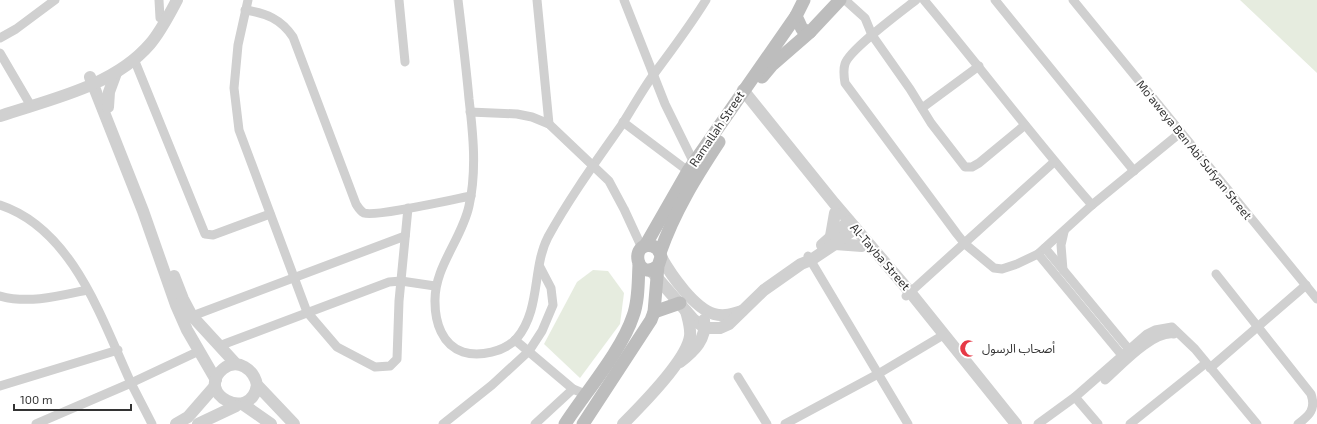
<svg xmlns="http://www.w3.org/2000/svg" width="1317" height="424" viewBox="0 0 1317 424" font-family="'Exo 2','Noto Sans Arabic',sans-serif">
<rect width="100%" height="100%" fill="#fff"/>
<!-- green -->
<g fill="#e6ecdf">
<path d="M1240,0H1317V73Z"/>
<path d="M593,270L608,271L624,293L620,324L580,378L544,344L577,282Z"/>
</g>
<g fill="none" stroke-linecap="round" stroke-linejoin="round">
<!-- minor -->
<g stroke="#d0d0d0" stroke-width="9">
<path d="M159,0L160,18"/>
<path d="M248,0L238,45L234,88L239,130L307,312L337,347L375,367L390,366L397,359L399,301L408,208"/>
<path d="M399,0L405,62"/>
<path d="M458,0C462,33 466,66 469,99C473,133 477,171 469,206C462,239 434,267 435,302C435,322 442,345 463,352C479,357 505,352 517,338C541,309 532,268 548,237C570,197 597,160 623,123C633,107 643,89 654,74C672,50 690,26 706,0"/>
<path d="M537,0L549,124"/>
<path d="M624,0L665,104L694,163"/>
<path d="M845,0L865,18L872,35L910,89L931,123L965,167H972L979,163L1025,125"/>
<path d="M916,0C902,11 849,50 845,64C843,70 844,77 845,83L957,234L965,244L994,268L1002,269L1017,264L1038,254L1092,205L1180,133"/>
<path d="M924,0C981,68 1034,139 1092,205"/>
<path d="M995,0L1134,171"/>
<path d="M1073,0L1317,299"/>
<path d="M245,10C266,13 281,19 293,37L356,204C358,207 360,211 364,213C376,217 454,199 471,196"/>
<path d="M0,38L16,29L55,0"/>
<path d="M0,53L31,106"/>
<path d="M134,59L205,234L213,235L270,214"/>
<path d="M922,108L979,66"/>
<path d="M470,112L517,114L532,117L549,124L609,181L624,209L642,248"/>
<path d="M623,122L692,174"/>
<path d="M0,205C73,229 102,320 131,383C138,397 145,410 152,424"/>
<path d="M1045,248L1132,353"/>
<path d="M1038,254L1125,359"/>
<path d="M808,256L908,424"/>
<path d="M1063,270L1061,245L1064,232"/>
<path d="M1216,274L1311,394C1316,409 1310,415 1298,424"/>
<path d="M0,296C29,304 59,296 87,290"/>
<path d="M906,296L1054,162"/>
<path d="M187,318L405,236"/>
<path d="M515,340L573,389L585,394"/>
<path d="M219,346L389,282L401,281L435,286"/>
<path d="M1210,368L1306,285"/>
<path d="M738,377L767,424"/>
<path d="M1105,380C1120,367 1152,331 1174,334"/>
<path d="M0,386L118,350"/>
<path d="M1075,397L1098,424"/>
<path d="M36,424L131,383L199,351"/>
<path d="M443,424L492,385L529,351L542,331L553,305L551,288L540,267"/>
<path d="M535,424L573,389"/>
<path d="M785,424L878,374L945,334"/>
<path d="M1038,424L1075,397L1147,334L1155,330L1172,327L1195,349L1257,424"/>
<path d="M1130,424L1206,363"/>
</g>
<!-- tertiary -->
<g stroke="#d0d0d0" stroke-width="12">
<path d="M90,77L143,211L176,305L187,330L216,380"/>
<path d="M743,90L834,203L910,292L1016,424"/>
<path d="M108,107L109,92L116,73"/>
<path d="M0,116C51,99 114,86 150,44C161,31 169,15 177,0"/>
<path d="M831,236L835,213"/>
<path d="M835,244L862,246"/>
<path d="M822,245L849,221"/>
<path d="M661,257C671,275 694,308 714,314C724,317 733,314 742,311"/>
<path d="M653,273L693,319L705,328H720L729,324L764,290L801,264L811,260L835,244L855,228"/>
<path d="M174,276L183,299L192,316L236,364"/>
<path d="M680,362C694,351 707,339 704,320"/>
<path d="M257,385C251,424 194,393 223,369C238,357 254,370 257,385L294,424"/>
<path d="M244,405L271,424"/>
<path d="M176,424L188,417L215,386"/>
<path d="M198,424L236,406"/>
<path d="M623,424C641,406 687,360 690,336C691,328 688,319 686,311"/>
</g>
<!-- secondary -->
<g stroke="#bdbdbd" stroke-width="13">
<path d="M804,0L796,16L802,29L810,32L840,0"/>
<path d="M762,77L772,65L810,32"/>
<path d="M645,246L688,171L796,16"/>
<path d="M660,253C674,212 696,177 719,142"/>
<path d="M654,312L680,303"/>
<path d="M565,424C585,393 622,350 633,316C639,300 638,281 639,265"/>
<path d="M583,424L651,320L654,312L658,266L661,257C660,252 658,247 652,246C629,241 636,283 658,266"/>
</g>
</g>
<!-- icons -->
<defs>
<symbol id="mosque-bare" viewBox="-9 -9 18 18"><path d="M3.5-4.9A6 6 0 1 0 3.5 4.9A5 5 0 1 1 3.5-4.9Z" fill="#e63946" stroke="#fff" stroke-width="2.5" paint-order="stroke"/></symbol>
</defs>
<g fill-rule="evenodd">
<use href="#mosque-bare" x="956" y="336" width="25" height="25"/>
</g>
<g text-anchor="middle" stroke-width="4" stroke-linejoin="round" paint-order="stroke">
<!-- street labels -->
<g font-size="12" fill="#333" stroke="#fff">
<text transform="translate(717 129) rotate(-56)" y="4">Ramallah Street</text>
<text transform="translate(1194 150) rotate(51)" y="4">Mo'aweya Ben Abi Sufyan Street</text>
<text transform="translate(880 257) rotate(49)" y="4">Al-Tayba Street</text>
</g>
<!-- poi labels -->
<g font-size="12" fill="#333" stroke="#fff" text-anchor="start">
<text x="982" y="353">أصحاب الرسول</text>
</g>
</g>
<!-- scale -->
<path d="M14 404v6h117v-6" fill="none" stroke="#333333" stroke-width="2"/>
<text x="20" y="404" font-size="12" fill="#333333" stroke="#ffffff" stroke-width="3" paint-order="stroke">100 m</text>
</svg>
